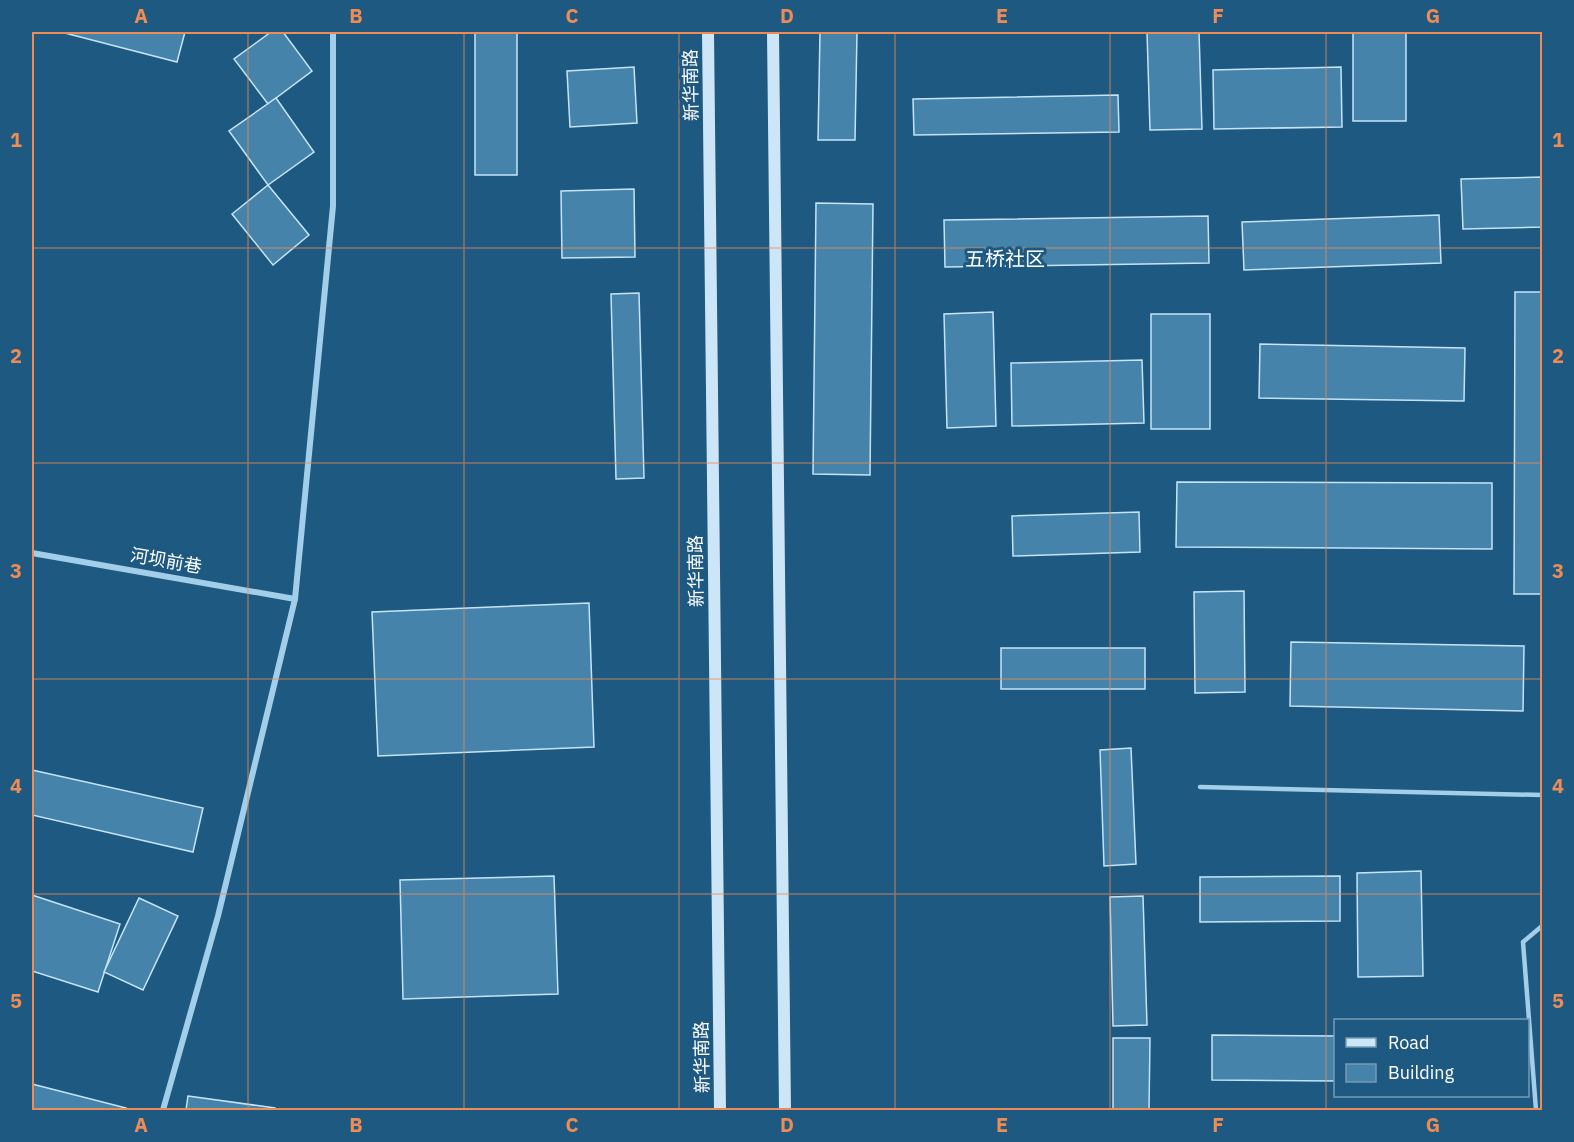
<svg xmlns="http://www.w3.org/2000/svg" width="1574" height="1142" viewBox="0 0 1574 1142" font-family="'IBM Plex Sans','Noto Sans SC',sans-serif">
<rect width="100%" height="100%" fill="#1d5981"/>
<!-- building -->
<g fill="#4583ab" stroke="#c6e4f7" stroke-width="1.5">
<path d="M61,32H185L177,62Z"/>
<path d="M271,32H283L312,71L268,104L234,59Z"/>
<rect x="475" y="32" width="42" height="143"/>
<path d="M820,32H857L855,140H818Z"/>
<path d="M1147,32H1199L1202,129L1150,130Z"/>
<rect x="1353" y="32" width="53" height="89"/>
<path d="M634,67L637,123L570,127L567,71Z"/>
<path d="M1341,67L1342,127L1214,129L1213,70Z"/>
<path d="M1118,95L1119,132L914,135L913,99Z"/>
<path d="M276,98L314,152L268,185L229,131Z"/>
<path d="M1542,177V227L1463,229L1461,179Z"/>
<path d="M268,185L309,235L273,265L232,214Z"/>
<path d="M634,189L635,257L562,258L561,191Z"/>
<path d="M816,203L873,204L870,475L813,474Z"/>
<path d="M1439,215L1441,263L1244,270L1242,222Z"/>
<path d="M1208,216L1209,263L945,267L944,220Z"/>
<path d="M1515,292H1542V594H1514Z"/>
<path d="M639,293L644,478L616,479L611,294Z"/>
<path d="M993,312L996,426L947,428L944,314Z"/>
<rect x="1151" y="314" width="59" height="115"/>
<path d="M1260,344L1465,348L1464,401L1259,398Z"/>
<path d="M1142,360L1144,423L1012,426L1011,363Z"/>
<path d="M1177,482L1492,483V549L1176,547Z"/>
<path d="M1139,512L1140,552L1013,556L1012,516Z"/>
<path d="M1244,591L1245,692L1195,693L1194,592Z"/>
<path d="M589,603L594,747L378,756L372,612Z"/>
<path d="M1291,642L1524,646L1523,711L1290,706Z"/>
<rect x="1001" y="648" width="144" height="41"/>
<path d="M1131,748L1136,864L1104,866L1100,750Z"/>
<path d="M32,770L203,808L193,852L32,815Z"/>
<path d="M1421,871L1423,976L1358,977L1357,873Z"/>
<path d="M554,876L558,994L403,999L400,880Z"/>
<path d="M1340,876V921L1200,922V877Z"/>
<path d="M32,895L120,924L98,992L32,971Z"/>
<path d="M1143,896L1147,1025L1113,1026L1110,897Z"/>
<path d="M139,898L178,916L143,990L104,972Z"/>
<path d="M1212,1035L1336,1036V1081L1212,1080Z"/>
<path d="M1113,1038H1150L1149,1110H1113Z"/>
<path d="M32,1084L126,1108L125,1110H32Z"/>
<path d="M188,1096L275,1108V1110H186Z"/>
</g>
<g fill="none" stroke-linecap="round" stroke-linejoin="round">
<!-- lane -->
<g stroke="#a2cee9" stroke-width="4.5">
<path d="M1200,787L1542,795"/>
<path d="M1536,1110L1523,942L1542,926"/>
</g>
<!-- street -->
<g stroke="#a2cee9" stroke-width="6">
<path d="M32,553L295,599"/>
<path d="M163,1110L218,916L295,599L333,206V32"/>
</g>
<!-- secondary -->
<g stroke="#cde6f7" stroke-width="12">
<path d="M708,32L720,1110"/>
<path d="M773,32L785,1110"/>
</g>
</g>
<!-- grid -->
<path fill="none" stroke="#ef8b55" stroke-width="1.5" stroke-opacity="0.55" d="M248,32V1110M464,32V1110M679,32V1110M895,32V1110M1110,32V1110M1326,32V1110M32,248H1542M32,463H1542M32,679H1542M32,894H1542"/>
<g text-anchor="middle" stroke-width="6" stroke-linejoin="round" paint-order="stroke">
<!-- street labels -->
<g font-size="18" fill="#fff" stroke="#1d5981">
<text transform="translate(691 85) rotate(-91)" y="6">新华南路</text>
<text transform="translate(166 561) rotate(10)" y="6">河坝前巷</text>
<text transform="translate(696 571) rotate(-91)" y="6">新华南路</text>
<text transform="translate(702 1057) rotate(-91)" y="6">新华南路</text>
</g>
<!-- neighbourhood labels -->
<g font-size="20" fill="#fff" stroke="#1d5981">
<text x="1005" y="266">五桥社区</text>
</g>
</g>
<!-- border -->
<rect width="1574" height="1142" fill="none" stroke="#1d5981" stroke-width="66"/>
<!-- legend -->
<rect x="1334" y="1019" width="195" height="78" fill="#1d5981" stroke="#779bb3" stroke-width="1.5"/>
<rect x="1346" y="1038" width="30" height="9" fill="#cde6f7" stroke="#779bb3" stroke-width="1.5"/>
<text x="1388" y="1049" font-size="18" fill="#ffffff">Road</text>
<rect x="1346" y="1064" width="30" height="18" fill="#4583ab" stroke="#779bb3" stroke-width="1.5"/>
<text x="1388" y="1079" font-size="18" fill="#ffffff">Building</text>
<rect x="33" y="33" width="1508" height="1076" fill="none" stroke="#ef8b55" stroke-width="2"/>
<g font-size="20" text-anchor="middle" font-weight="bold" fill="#ef8b55">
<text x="141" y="23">A</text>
<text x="356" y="23">B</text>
<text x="572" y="23">C</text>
<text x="787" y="23">D</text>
<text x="1002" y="23">E</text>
<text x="1218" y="23">F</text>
<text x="1433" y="23">G</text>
<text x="16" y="147">1</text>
<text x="1558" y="147">1</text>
<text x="16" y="363">2</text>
<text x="1558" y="363">2</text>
<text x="16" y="578">3</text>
<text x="1558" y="578">3</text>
<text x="16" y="793">4</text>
<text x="1558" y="793">4</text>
<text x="16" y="1008">5</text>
<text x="1558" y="1008">5</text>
<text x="141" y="1132">A</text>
<text x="356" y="1132">B</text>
<text x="572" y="1132">C</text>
<text x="787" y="1132">D</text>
<text x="1002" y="1132">E</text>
<text x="1218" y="1132">F</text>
<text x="1433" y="1132">G</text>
</g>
</svg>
